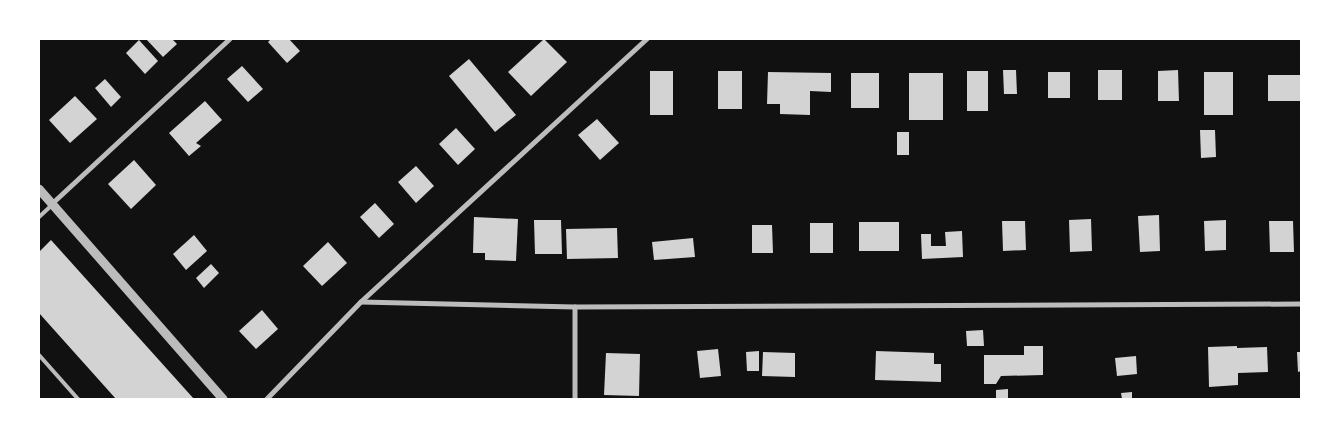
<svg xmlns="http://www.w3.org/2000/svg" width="1340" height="438" viewBox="0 0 1340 438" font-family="Mulish,sans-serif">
<rect width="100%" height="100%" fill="#111"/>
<!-- building -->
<g fill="#d3d3d3">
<path d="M146,39H172L177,44L163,57Z"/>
<path d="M271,39H289L300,51L287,63L268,42Z"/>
<path d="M544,39L567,62L531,96L508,72Z"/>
<path d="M139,40L158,61L145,74L126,53Z"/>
<path d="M469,59L516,115L495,132L449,76Z"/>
<path d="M242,66L263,89L248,102L227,79Z"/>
<path d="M1003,70H1016L1017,94H1004Z"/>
<rect x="1098" y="70" width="24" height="30"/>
<path d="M1178,70L1179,101H1158V71Z"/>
<rect x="650" y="71" width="23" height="44"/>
<rect x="718" y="71" width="24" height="38"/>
<rect x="967" y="71" width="21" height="40"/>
<path d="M768,72L831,73V92L810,91V115L780,114V104H767Z"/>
<rect x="1048" y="72" width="22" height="26"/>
<rect x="1204" y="72" width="29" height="43"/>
<rect x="851" y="73" width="28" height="35"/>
<rect x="909" y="73" width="34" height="47"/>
<rect x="1268" y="75" width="33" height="26"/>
<path d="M105,79L121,97L111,107L95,88Z"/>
<path d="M75,96L97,119L70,143L49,120Z"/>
<path d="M205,101L222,120L196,143L201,146L189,156L169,133Z"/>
<path d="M597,119L619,143L600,160L578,135Z"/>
<path d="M456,128L475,149L458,165L439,144Z"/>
<path d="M1200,130H1215L1216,157L1201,158Z"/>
<rect x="897" y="132" width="12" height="23"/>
<path d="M134,160L156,185L131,209L108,184Z"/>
<path d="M416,166L434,186L416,203L398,182Z"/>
<path d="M375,203L394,224L379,238L360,217Z"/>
<path d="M1159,215L1160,251L1140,252L1138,216Z"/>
<path d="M474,217L518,219L516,261L485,260V253H473Z"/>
<path d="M1091,219L1092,251L1070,252L1069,220Z"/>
<path d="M534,220H561L562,254H535Z"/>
<path d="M1226,220V250L1205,251L1204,221Z"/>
<path d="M1002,221H1025L1026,250L1003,251Z"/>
<path d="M1269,221H1293L1294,252H1270Z"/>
<rect x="859" y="222" width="40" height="29"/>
<rect x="810" y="223" width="23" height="30"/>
<path d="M752,225H772L773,253H752Z"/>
<path d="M617,228L618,258L567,259L566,229Z"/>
<path d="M962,231L963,257L922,259L921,234H931V246H946L945,232Z"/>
<path d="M194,235L207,251L186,270L173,254Z"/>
<path d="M693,238L695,257L654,260L652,242Z"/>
<path d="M51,240L194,399H116L39,313V252Z"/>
<path d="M328,242L347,263L322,286L303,266Z"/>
<path d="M211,264L219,273L204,288L196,278Z"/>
<path d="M262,310L278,329L256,349L239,331Z"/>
<path d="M983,330L984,346H967L966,331Z"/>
<path d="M1024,346H1043V375L1001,376L996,384H984V355H1024Z"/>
<path d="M1237,346V348L1267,347L1268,372L1238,373V385L1209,387L1208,347Z"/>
<path d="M718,349L721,376L700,378L697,351Z"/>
<path d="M759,351V371H747L746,352Z"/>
<path d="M876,351L934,353V364H941V382L875,380Z"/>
<path d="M763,352L795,353V377L762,376Z"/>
<path d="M1297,352H1301V371L1298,372Z"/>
<path d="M606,353L640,354L639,396L604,395Z"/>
<path d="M1136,356L1137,374L1117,376L1115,358Z"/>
<path d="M1008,389V399H996V390Z"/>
<path d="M1132,392V399H1122L1121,393Z"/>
</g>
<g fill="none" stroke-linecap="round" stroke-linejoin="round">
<!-- service -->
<g stroke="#bcbcbc" stroke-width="4">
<path d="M39,217L52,205"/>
<path d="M39,355L78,399"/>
</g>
<!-- minor -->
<g stroke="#bcbcbc" stroke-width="5">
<path d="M52,204L230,39"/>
<path d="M361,302L575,307L1301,304"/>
<path d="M267,399L361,302L647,39"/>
<path d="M575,399V307"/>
</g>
<!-- tertiary -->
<path stroke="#bcbcbc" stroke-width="9" d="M39,189L223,399"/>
</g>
<!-- border -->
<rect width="1340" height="438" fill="none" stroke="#ffffff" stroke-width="80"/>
</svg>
